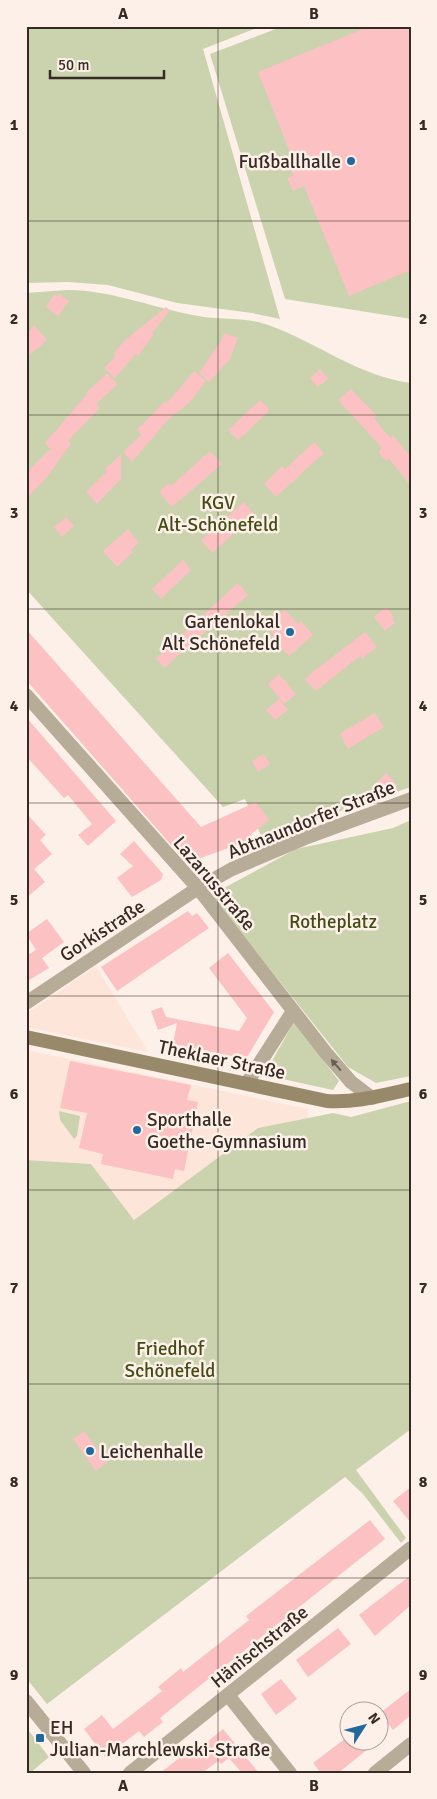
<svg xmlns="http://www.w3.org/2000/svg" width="437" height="1799" viewBox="0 0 437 1799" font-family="Signika,sans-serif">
<rect width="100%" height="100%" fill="#fdf0e9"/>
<!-- built -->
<g fill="#fde5d9">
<path d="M96,966L148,1052L26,1027V1014Z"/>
<path d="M26,1050L308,1109V1118L258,1128L134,1220L91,1164L26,1160Z"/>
</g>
<!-- green -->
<g fill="#cad3ad">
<path d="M26,26H262L203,49L280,319L252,313L177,303L108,285L68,282L26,283Z"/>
<path d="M284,26H411V319L285,299L210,54Z"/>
<path d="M67,290C114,290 158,310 204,317C227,320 249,317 271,326C319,344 359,376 411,383V787L262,838L245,799L223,807L26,589V293Z"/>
<path d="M411,820V1076L376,1083L348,1067L211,895L296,849L393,828Z"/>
<path d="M294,1022L339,1081L333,1090L264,1075Z"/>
<path d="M411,1101V1429L356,1470L406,1538L401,1543L363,1494L345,1477L47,1704L26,1678V1160L91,1164L134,1220L258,1128L333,1113L351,1117Z"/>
<path d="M59,1111L80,1116L77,1136L74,1139L60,1120Z"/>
<path d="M26,1727L49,1757L30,1773H26Z"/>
</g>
<!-- building -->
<g fill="#fcc1c2">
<path d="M370,26H411V270L349,296L304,186L293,191L287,178L293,176L288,162L293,160L258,72Z"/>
<path d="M54,294L57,296L59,294L69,301L58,316L46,307Z"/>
<path d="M166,307L170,310L152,333L154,334L138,356L136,354L115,378L104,368L116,355L114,353L124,341Z"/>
<path d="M34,325L47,340L26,358V337Z"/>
<path d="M224,333L238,338L230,359L209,382L199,373L221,341Z"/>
<path d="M320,369L328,379L318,387L310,378Z"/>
<path d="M194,371L206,381L191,401L167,421L132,462L123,452L141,435L137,430L165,401L167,403Z"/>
<path d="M107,373L118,384L96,404L100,408L68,441L71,444L47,477L26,499V473L50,449L45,443L87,394L86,393Z"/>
<path d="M351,389L377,416L374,418L390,438L393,435L411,457V486L389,459L386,461L378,452L382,448L338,400Z"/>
<path d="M260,400L269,409L267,413L238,440L228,430Z"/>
<path d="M314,442L324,453L276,497L264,484L282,466L285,469Z"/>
<path d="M210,451L222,464L172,507L159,492L169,483L171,486Z"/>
<path d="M121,454V479L97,504L86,492L107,471L105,469Z"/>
<path d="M244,502L255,515L212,553L201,540Z"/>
<path d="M66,517L74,526L62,537L54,527Z"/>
<path d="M128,529L139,543L131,550L133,552L117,567L103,551Z"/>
<path d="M183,560L191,570L161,599L152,589Z"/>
<path d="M238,583L248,595L164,668L156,658Z"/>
<path d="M386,607L394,617L392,619L395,623L385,631L374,617Z"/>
<path d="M278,610L281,613L285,610L298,624L301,621L313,635L289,656L271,637L274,635L263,623Z"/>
<path d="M26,629L201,827L256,802L269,820L251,834L253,839L187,863L26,680Z"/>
<path d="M365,632L377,647L362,659L360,656L316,691L305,680L309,675Z"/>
<path d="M279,674L296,694L284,704L268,684Z"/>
<path d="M279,699L288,710L275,720L266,710Z"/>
<path d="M375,713L384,727L348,749L340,735L342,732Z"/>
<path d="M26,717L116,821L88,846L78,835L92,824L68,795L64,798L26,756Z"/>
<path d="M264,754L270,764L258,772L252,761Z"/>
<path d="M386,773L397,785L389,794L377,782Z"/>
<path d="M26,813L46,835L40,840L52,854L34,869L45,882L26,898Z"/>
<path d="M134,841L163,874L161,880L132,897L117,878L133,866L120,854Z"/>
<path d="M188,911L192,916L197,913L209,928L117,991L101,967Z"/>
<path d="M47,919L64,942L42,958L49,968L26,982V956L36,950L26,934Z"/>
<path d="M228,953L274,1012L246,1059L173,1044L177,1023L158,1030L151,1011L162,1007L166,1017L239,1031L247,1018L209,968Z"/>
<path d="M70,1061L191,1085L187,1100L198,1102L184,1171L175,1169L173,1179L101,1164L103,1154L79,1148L87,1113L60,1108Z"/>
<path d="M84,1431L107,1462L96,1471L73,1439Z"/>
<path d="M411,1487V1523L393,1501Z"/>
<path d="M370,1520L385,1539L197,1688L160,1718L163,1722L144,1737L139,1731L105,1757L84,1729L102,1715L113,1729L162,1691L158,1687L181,1668L183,1672L249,1620L246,1616Z"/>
<path d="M411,1575V1605L375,1636L359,1615Z"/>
<path d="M338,1628L351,1644L308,1677L296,1660Z"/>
<path d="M281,1679L297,1699L276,1715L261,1694Z"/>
<path d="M411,1689V1715L393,1730L380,1713Z"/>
<path d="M223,1729L259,1773H242L229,1758L221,1764L218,1761L202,1773H160L187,1752L190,1756Z"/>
<path d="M350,1735V1742H362L368,1749L338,1773H321L313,1763Z"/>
</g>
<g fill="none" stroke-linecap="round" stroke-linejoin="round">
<!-- minor -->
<g stroke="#b6ac97" stroke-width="14">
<path d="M26,695L198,888L326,1053L351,1082L372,1098"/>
<path d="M26,1003L198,888L232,869L305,838L411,799"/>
<path d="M247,1083L293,1011"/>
<path d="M228,1695L290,1773"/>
<path d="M26,1701L84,1773"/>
<path d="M130,1773L411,1548"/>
<path d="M375,1773L411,1744"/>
</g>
<!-- secondary -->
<path stroke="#98896b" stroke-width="14" d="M26,1037L327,1101C356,1103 383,1095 411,1089"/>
</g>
<!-- one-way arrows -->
<defs><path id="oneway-solid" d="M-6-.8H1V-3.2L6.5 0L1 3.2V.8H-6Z" transform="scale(1.25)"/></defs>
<use fill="#695f52" href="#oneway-solid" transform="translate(336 1065) rotate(-131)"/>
<!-- grid -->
<path fill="none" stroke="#362b24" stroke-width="1" stroke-opacity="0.55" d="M218,26V1773M26,221H411M26,415H411M26,609H411M26,803H411M26,996H411M26,1190H411M26,1384H411M26,1578H411"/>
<!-- markers -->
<g fill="#21699d" stroke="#fdf0e9" stroke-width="2">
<circle cx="351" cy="161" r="5"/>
<circle cx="290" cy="632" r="5"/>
<circle cx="137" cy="1130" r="5"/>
<circle cx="90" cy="1451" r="5"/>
<rect x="35" y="1733" width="10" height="10" rx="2.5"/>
</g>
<g text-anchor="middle" stroke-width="5" stroke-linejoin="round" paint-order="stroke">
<!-- poi labels -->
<g font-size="19" fill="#362b24" stroke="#fdf0e9" text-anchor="start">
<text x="341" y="168" text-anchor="end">Fußballhalle</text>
<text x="280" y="628" text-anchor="end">Gartenlokal<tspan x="280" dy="22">Alt Schönefeld</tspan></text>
<text x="147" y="1126">Sporthalle<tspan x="147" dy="22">Goethe-Gymnasium</tspan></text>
<text x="100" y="1458">Leichenhalle</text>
<text x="50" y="1734">EH<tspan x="50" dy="22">Julian-Marchlewski-Straße</tspan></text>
</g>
<!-- park labels -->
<g font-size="19" fill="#434c13" stroke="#fdf0e9">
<text x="218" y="509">KGV<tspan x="218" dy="22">Alt-Schönefeld</tspan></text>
<text x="333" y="928">Rotheplatz</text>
<text x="170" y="1355">Friedhof<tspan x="170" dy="22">Schönefeld</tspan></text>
</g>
<!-- street labels -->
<g font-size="19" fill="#362b24" stroke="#fdf0e9">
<text transform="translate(311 819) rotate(-22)" y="7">Abtnaundorfer Straße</text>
<text transform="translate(215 883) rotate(50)" y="7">Lazarusstraße</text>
<text transform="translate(102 930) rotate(-33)" y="7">Gorkistraße</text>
<text transform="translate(222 1059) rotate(12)" y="7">Theklaer Straße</text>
<text transform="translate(259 1646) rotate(-39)" y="7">Hänischstraße</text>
</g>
</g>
<!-- border -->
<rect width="437" height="1799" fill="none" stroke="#fdf0e9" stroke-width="55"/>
<!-- north arrow -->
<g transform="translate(364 1726) rotate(54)"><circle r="24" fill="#fdf0e9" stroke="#ada19a"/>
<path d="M0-4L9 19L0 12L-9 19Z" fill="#21699d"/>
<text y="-8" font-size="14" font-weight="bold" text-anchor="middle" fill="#362b24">N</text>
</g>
<!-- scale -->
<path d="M50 70v8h114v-8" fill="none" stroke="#362b24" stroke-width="2.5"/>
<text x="58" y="70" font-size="15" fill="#362b24" stroke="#fdf0e9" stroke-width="4" paint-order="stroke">50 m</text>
<rect x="28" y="28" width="382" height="1744" fill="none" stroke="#362b24" stroke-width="2"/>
<g font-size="16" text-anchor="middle" font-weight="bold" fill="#362b24">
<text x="123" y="19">A</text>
<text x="314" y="19">B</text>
<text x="14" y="130">1</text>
<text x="423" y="130">1</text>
<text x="14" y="324">2</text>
<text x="423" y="324">2</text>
<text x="14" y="518">3</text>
<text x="423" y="518">3</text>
<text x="14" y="711">4</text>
<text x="423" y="711">4</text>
<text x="14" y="905">5</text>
<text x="423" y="905">5</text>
<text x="14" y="1099">6</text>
<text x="423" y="1099">6</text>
<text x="14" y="1293">7</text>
<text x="423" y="1293">7</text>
<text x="14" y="1487">8</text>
<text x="423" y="1487">8</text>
<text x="14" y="1680">9</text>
<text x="423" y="1680">9</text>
<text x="123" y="1791">A</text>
<text x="314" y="1791">B</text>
</g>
</svg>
